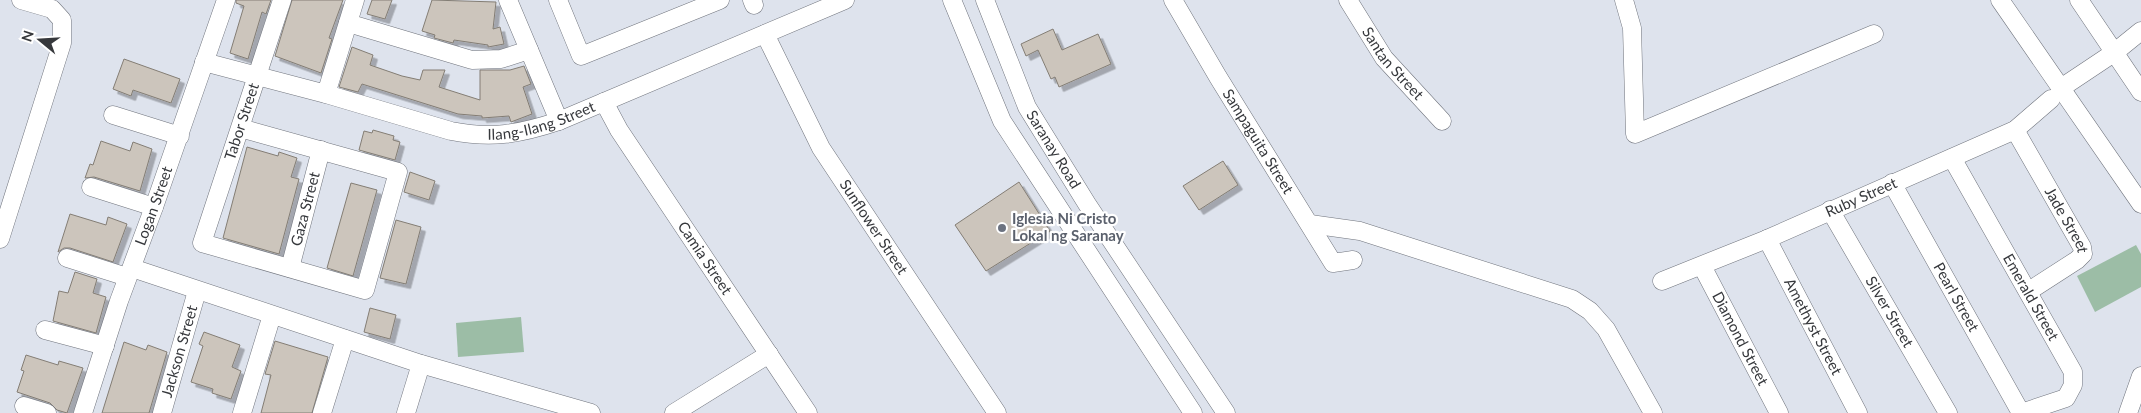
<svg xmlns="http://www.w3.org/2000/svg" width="2141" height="413" viewBox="0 0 2141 413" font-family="Lato,sans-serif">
<defs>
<filter id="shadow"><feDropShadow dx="4.5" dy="4.5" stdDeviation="0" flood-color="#0004"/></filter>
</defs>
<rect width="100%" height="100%" fill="#dee3ed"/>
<!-- green -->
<g fill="#9cbda6">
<path d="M2136,245L2141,254V287L2095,312L2077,276Z"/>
<path d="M521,317L524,352L458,357L456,323Z"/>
</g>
<!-- building -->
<g fill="#ccc5bc" stroke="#837d74" filter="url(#shadow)">
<path d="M236,0H271L266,14L262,12L248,59L230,53L244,6L236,3Z"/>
<path d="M292,0H343L329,38L332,39L321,73L275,56Z"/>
<path d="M372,0H392L385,19L367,14Z"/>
<path d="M432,0L496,2L493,29L500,27L504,44L488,47V45L454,40L453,43L434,38L435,35L422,31Z"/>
<path d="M1053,29L1062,50L1098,34L1111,64L1059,87L1055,77L1051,79L1038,50L1026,56L1021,44Z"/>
<path d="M352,47L373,55L370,65L402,76L420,80L423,70H445L439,87L480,100V70H510L524,66L531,84L523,87L532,114L511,122L509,116L482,118V116L458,114L362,84L358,92L339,87Z"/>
<path d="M124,59L180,79L171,103L133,90L131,96L113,89Z"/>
<path d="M373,130L394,136L393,140L400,142L395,160L359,150L364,131L372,133Z"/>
<path d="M101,141L130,151L133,142L152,149L140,191L94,177L85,178L90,164L93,165Z"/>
<path d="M247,147L278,156L279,152L297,158L291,177L299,179L279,254L223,238Z"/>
<path d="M1223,161L1238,185L1199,210L1183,186Z"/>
<path d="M410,172L435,181L429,200L404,192Z"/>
<path d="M1019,182L1050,231L986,271L955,225Z"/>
<path d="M351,183L377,190L353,276L327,268Z"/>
<path d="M70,214L106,225L108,217L127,224L113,262L70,248H64L58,252Z"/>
<path d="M396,220L421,227L406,284L380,278Z"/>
<path d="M75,272L97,279L93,293L106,297L96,333L53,321L59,291L68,293Z"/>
<path d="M370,308L396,315L390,339L364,332Z"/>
<path d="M204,332L240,345L232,367L241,371L231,399L212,393L213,389L191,382L203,346L199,344Z"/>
<path d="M275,341L328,357L312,413H261L271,375L265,374Z"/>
<path d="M124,342L146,350L148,345L167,352L149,413H102Z"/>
<path d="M26,355L58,365L59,361L83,368L67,413L57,410L50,403L17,392L24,371L21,370Z"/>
</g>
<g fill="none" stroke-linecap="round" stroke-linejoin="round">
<defs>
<g id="minor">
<path d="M508,0L559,121"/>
<path d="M558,0L581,56L720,0"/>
<path d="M752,0L754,5"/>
<path d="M952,0L1002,121L1193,413"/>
<path id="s1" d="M985,0L1027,107L1087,204L1226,413"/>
<path id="s2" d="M1173,0L1218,77L1333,263L1353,260"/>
<path id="s3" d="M1348,0L1384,58L1442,121"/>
<path d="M1624,0L1632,28L1635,134L1874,34"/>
<path d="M2000,0L2141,204"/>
<path d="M2079,0L2141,92"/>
<path d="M348,23L472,60L501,59L529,50"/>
<path id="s4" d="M765,34L821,148L997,413"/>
<path id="s5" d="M204,62L326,94L451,131C492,139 520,134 559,121L845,0"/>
<path d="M2061,88L2115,52L2141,31"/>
<path d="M326,94L355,0"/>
<path id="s6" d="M604,102L619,130L808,413"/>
<path d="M113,115L180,136"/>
<path id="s7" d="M240,128L398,172L365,290L202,243L282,0"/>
<path id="s8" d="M2015,130L2082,247L2083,254L2077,260L2029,291"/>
<path id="s9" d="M1952,158L2073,372V385L2066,398L2021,413"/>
<path id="s10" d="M1892,183L2021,413"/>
<path d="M91,187L154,207"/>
<path id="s11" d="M1830,210L1948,413"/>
<path d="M1310,224L1360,231L1572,299L1590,311L1606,329L1653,413"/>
<path d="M0,239L62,43V20L52,9L21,0"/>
<path id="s12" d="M1767,239L1858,413"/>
<path d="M67,258L127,277"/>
<path id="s13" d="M1702,266L1779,413"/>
<path d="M132,268L421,364L591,413"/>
<path id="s14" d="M290,268L321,150"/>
<path id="s15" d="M1662,281L1767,239L2015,130L2051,99"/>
<path d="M45,330L105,346"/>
<path d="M24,406L47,413"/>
<path id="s16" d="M83,413L119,301L154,207L226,0"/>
<path id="s17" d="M162,413L197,291"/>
<path d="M242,413L272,315"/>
<path d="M322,413L345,339"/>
<path d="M406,413L421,364"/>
<path d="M674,413L769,354"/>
<path d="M2128,413L2141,376"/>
</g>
</defs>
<!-- minor casing -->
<use href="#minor" stroke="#70747d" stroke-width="19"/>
<!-- minor -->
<use href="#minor" stroke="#fff" stroke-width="18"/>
</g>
<!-- markers -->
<circle fill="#6b7280" stroke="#fff" stroke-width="2" cx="1002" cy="228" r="5"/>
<g text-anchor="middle" stroke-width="4.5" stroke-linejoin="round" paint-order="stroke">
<!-- street labels -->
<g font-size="15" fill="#36383c" stroke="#fff">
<text dy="5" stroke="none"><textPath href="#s3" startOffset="78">Santan Street</textPath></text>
<text dy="5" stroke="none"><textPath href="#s5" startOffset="349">Ilang-Ilang Street</textPath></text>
<text dy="5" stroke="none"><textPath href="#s7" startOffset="584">Tabor Street</textPath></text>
<text dy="5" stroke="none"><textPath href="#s2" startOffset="165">Sampaguita Street</textPath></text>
<text dy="5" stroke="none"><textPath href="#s1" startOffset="165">Saranay Road</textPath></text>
<text dy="5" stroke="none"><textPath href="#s15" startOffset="216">Ruby Street</textPath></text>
<text dy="5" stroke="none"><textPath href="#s16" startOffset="219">Logan Street</textPath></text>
<text dy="5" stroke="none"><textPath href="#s14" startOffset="61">Gaza Street</textPath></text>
<text dy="5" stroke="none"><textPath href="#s8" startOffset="104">Jade Street</textPath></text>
<text dy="5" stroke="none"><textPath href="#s4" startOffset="222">Sunflower Street</textPath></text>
<text dy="5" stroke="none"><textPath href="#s6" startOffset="186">Camia Street</textPath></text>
<text dy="5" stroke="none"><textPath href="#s9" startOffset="160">Emerald Street</textPath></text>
<text dy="5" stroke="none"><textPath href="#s10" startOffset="131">Pearl Street</textPath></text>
<text dy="5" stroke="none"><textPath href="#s11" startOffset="118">Silver Street</textPath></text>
<text dy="5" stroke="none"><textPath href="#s12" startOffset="99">Amethyst Street</textPath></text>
<text dy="5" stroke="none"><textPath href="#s13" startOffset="82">Diamond Street</textPath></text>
<text dy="5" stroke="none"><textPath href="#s17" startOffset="64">Jackson Street</textPath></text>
</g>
<!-- worship labels -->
<g font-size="15" font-weight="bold" fill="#5b616d" stroke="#fff" text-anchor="start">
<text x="1012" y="224">Iglesia Ni Cristo<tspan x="1012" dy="17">Lokal ng Saranay</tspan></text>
</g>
</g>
<!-- north arrow -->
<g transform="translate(40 40) rotate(288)" stroke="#ffffff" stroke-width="4" paint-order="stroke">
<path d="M0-4L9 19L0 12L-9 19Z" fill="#36383c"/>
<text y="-8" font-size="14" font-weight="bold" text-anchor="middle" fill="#36383c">N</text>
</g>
</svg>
